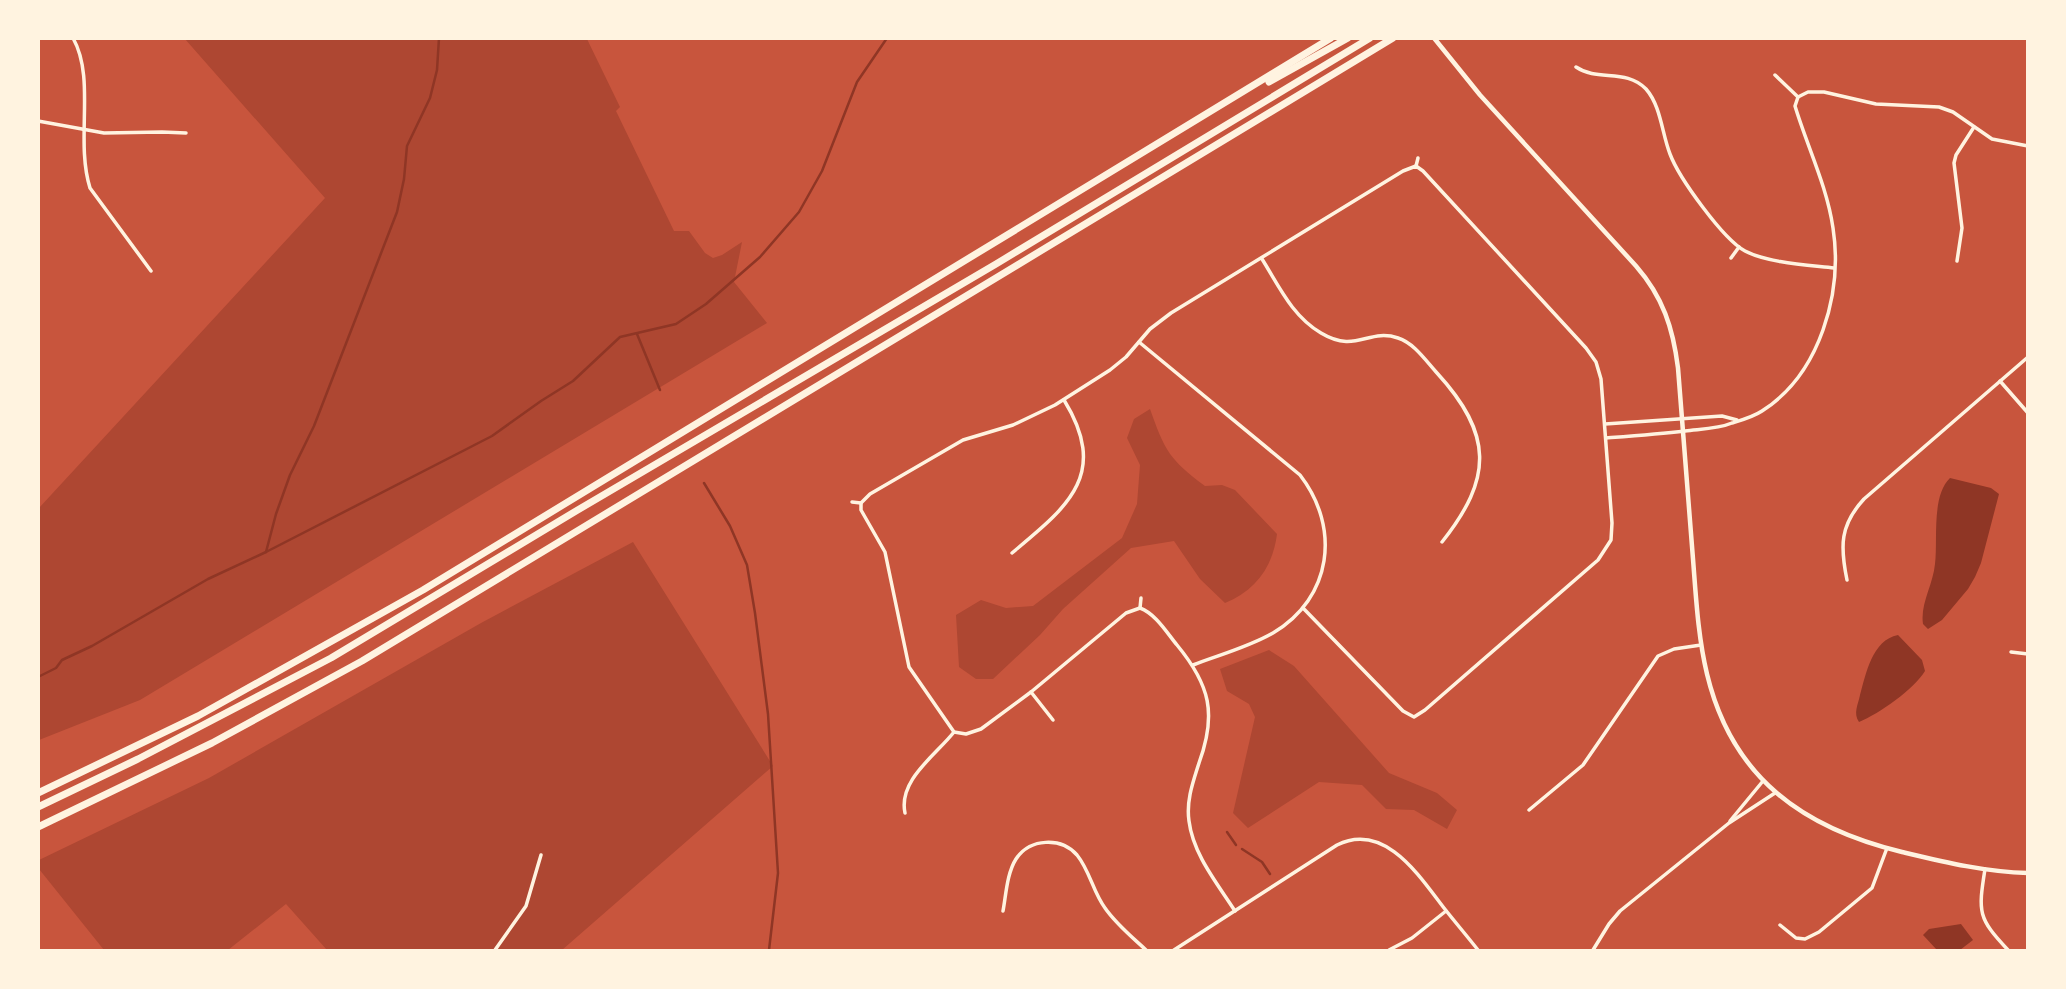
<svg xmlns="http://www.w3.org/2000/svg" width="2066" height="989" viewBox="0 0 2066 989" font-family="Lora,serif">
<rect width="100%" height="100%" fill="#c8553d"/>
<!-- green -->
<g fill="#ae4732">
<path d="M185,39H587L620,107L616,111L674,231H689L705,253L713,258L722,255L742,242L734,282L767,323L140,700L39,740V508L325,198Z"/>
<path d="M1150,409C1165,451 1169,459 1205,486L1222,485L1235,490L1277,534C1273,567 1255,591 1225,603L1200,579L1174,541L1131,548L1063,609L1040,635L993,679H976L959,667L956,615L981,600L1006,608L1033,606L1122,538L1137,504L1140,465L1127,438L1134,419Z"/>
<path d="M633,542L773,766L562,950H327L286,904L228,950H104L39,869V860L209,778L481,623Z"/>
<path d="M1269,650L1294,666L1389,773L1437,793L1457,810L1447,829L1414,810L1386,809L1362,785L1319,782L1248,828L1233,813L1255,717L1249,704L1227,691L1220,669Z"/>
</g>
<!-- water -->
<g fill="#8f3625">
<path d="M1950,478L1991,488L1999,494L1981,563L1975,577L1968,589L1942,620L1928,629L1923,624C1920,604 1933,585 1935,564C1938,541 1931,496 1950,478Z"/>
<path d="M1898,635L1922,660L1925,671C1914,689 1879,714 1859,722C1853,713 1858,705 1860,695C1866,674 1872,640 1898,635Z"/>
<path d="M1961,924L1973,940L1960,950H1937L1923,935L1929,929Z"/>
</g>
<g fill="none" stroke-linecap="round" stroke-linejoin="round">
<!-- stream -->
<g stroke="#8f3625" stroke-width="2.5">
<path d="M637,334L660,390"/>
<path d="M704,483L730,526L747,565L755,613L768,714L778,873L769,950"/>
<path d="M266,552L276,514L290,475L314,426L397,212L404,179L407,146L430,98L437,70L439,38"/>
<path d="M38,677L56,668L62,660L92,646L208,579L266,552L492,436L541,401L573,381L620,337L676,324L706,304L760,257L799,212L822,171L857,82L887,38"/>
<path d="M1227,832L1236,845"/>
<path d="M1242,849L1262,862L1270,874"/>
</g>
<!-- minor -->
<g stroke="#fff3e0" stroke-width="3.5">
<path d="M73,38C96,79 75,140 90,188L151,271"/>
<path d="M1576,67C1598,82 1626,68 1646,89C1661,106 1662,134 1670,154C1679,178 1723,239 1745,251C1768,263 1808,265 1834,268"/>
<path d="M1798,97L1808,92H1824L1876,104L1939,107L1953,112L1992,139L2028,146"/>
<path d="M38,121L104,133L162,132L186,133"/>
<path d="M1416,166L1418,158"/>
<path d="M1731,258L1739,247"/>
<path d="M1262,259C1279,286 1292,316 1321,333C1356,354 1368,328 1398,338C1414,343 1426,361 1437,373C1493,434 1493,478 1442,542"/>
<path d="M1957,261L1962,228L1954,163L1956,155L1974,127"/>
<path d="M1139,342L1300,475C1341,528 1332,598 1273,633C1249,647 1219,655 1193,665"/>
<path d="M2000,381L2028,413"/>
<path d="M1605,424L1722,416L1737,420"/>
<path d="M1606,438C1632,436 1659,434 1685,431C1701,429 1718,429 1732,423C1742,420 1753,417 1762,411C1820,374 1843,293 1833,228C1827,186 1807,146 1795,106L1798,97L1775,75"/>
<path d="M852,502L861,503"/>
<path d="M1012,553C1067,507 1110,475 1064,400"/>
<path d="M1847,580C1840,546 1840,525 1864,499L2028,357"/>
<path d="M1140,608L1141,598"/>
<path d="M2011,652L2028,654"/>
<path d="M1031,692L1053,720"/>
<path d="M1529,810L1583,765L1658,656L1674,649L1701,645"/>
<path d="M905,813C898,780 936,755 954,732"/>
<path d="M1730,821L1763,781"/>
<path d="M1985,869C1978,913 1978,918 2008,950"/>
<path d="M1003,911C1006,895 1007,873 1016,859C1030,838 1061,837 1077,855C1090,871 1093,892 1105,908C1116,924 1132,937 1146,950"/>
<path d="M1235,911C1217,883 1193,854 1189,821C1186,801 1193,782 1199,763C1217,714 1210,685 1177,645C1167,633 1156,614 1140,608L1126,613L1031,692L981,729L966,734L954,732L909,667L885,552L861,510V503L870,494L963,440L1013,425L1055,405L1110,370L1126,357L1150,329L1171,313L1403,171L1416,166L1423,171L1586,348L1596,362L1601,379L1612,523L1611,540L1598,560L1425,710L1414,717L1403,711L1303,608"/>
<path d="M1780,925L1796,938L1805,939L1819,932L1872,888L1887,848"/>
<path d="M495,950L526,906L541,855"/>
<path d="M1174,950L1337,845C1385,821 1420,877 1444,908C1455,922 1467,936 1478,950"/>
<path d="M1389,950L1412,938L1446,911"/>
<path d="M1593,950L1609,924L1620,911L1729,823L1775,793"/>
</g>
<!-- tertiary -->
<path stroke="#fff3e0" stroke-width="4.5" d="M1434,38L1480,95L1636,266C1663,297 1673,328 1678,368C1683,432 1688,495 1693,559C1696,597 1698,637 1707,674C1732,778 1803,828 1902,852C1944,862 1985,872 2028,873"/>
<!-- motorway -->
<g stroke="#fff3e0" stroke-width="7">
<path d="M1269,82L1348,38"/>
<path d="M38,793L198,716L423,590L1331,38"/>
<path d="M38,807L138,759L331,658L576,511L996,264L1370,38"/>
<path d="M38,827L212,743L362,661L1393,38"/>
</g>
</g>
<!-- border -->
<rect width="2066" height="989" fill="none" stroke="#fff3e0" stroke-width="80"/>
</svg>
